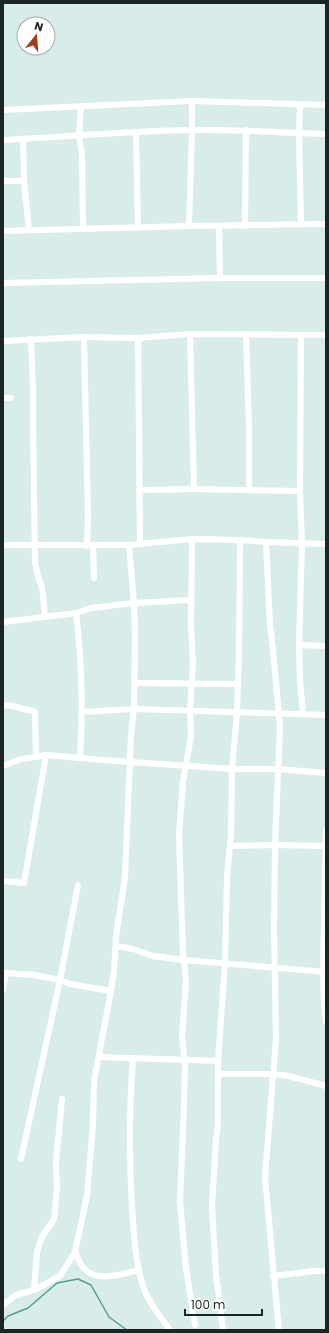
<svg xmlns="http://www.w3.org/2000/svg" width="329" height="1333" viewBox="0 0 329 1333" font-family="Poppins,sans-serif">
<rect width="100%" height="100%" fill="#d8edea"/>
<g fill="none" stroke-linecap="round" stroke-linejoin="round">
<!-- stream -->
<path stroke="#539d96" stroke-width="1.5" d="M3,1321L8,1316L28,1308L57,1283L78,1279L91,1285L109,1317L127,1330"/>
<!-- minor -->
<g stroke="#fff" stroke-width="6">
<path d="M300,105L299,133L301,224"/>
<path d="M81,108L79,135L82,155L83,229"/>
<path d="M3,110L192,101L326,105"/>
<path d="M136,132L138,228"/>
<path d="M23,139L24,181L29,230"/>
<path d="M3,140C66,137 129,131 192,130C237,129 281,133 326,134"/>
<path d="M3,181H24"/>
<path d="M189,226L192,130V101"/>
<path d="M219,226L220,278"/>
<path d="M245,226L246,130"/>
<path d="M3,231L189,226L326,224"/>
<path d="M3,283L220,278H326"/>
<path d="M190,334L194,489"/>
<path d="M246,334L249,426V490"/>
<path d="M301,335L300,491L302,544L299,645L300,680L303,714"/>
<path d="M84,337L88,517L87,546"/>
<path d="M138,338L140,544"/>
<path d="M31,339L33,389V422L35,563L39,580L42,587L45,616"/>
<path d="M3,341L84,337L138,338L190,334L326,335"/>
<path d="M3,398H11"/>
<path d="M139,490L194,489L300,491"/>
<path d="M192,539L191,626L193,663L190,711L191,737L183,781L179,835L183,953L186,981L182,1037L185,1066L184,1105L180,1201L186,1268L195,1325"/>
<path d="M266,542L270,625L273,649L280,727L275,845L274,928L276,1039L265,1177L279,1330"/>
<path d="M3,545H129L192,539L240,540L266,542L326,544"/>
<path d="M93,546L94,578"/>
<path d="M76,613C82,661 83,710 80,758"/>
<path d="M3,622L76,613L91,608L134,603L191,600"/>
<path d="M299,645L326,646"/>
<path d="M134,683L237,684"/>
<path d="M3,706L9,705L35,712L36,757L46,755L102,760L232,769H278L326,773"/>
<path d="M82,712L134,709L326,715"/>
<path d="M3,766L21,759L36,757"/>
<path d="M326,831L323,972L324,1004L326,1022"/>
<path d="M230,846L275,845L326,846"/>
<path d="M3,881L24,883L46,755"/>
<path d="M116,946L133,949L153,956L184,960L326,972"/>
<path d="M3,989L6,973L34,975L60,980L70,984L111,991"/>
<path d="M99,1057L218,1061"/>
<path d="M133,1058C129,1108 129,1158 132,1208C134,1234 135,1260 143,1286C148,1302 160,1316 170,1330"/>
<path d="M218,1074H273L289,1076L326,1086"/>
<path d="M21,1159L60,980L78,885"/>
<path d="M75,1252C77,1256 79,1262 82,1266C95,1284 122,1274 139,1270"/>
<path d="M273,1276L314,1271H326"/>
<path d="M34,1290L37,1252L42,1237L54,1219L57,1187L56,1162L62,1099"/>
<path d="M3,1305L16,1295L34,1290L60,1276L75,1252L87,1196L93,1124L94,1081L111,991L114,971L116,937L125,877L131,735L134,709L135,637L134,603L129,545"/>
<path d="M223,1330L216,1274L212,1206L216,1140L218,1123V1061L225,963L227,877L231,835L232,769L237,712L239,653L240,540"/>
</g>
</g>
<!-- border -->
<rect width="329" height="1333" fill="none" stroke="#1d2524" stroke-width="8"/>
<!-- north arrow -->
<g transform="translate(36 36) rotate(17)"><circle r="19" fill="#ffffff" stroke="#a5a8a7"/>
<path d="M0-3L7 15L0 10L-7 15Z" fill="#a33c1a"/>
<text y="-6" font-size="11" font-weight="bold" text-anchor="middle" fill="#1d2524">N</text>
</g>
<!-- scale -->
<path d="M185 1309v6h77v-6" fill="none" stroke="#1d2524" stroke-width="2"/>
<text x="191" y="1309" font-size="12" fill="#1d2524" stroke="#ffffff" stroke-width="3" paint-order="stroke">100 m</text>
</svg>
